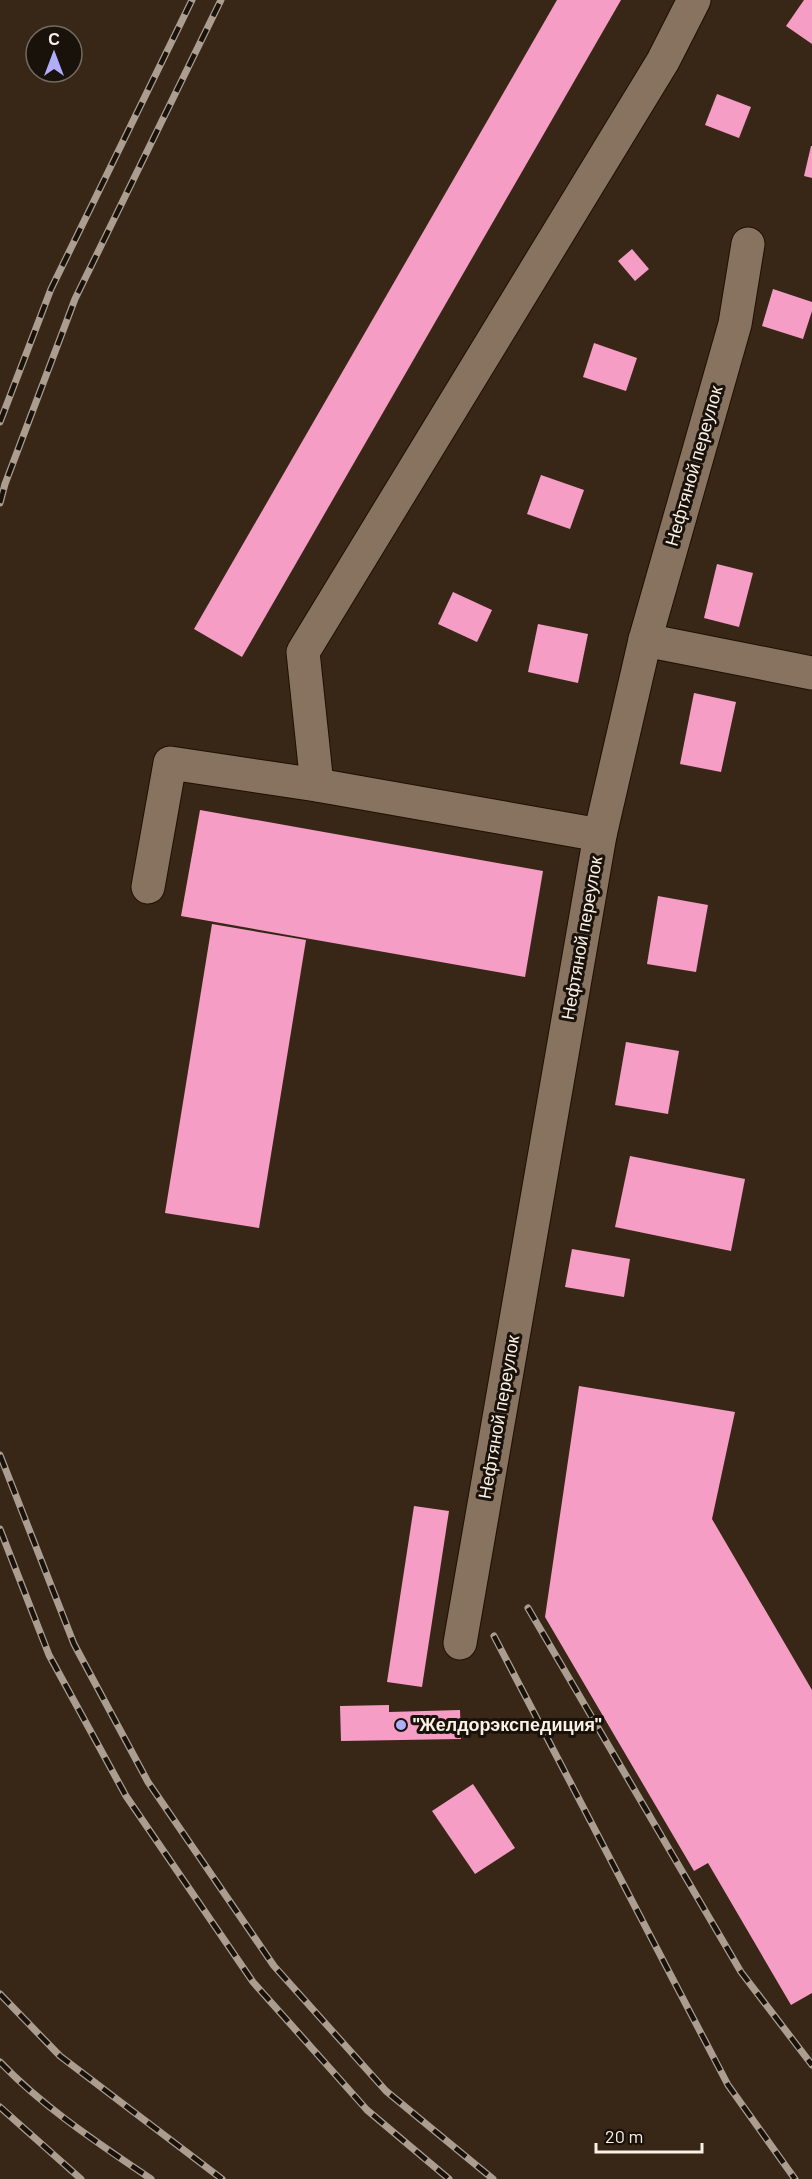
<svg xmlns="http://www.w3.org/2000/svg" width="812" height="2179" viewBox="0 0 812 2179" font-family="Barlow,sans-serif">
<rect width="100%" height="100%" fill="#382716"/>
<!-- building -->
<g fill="#f69dc6">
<path d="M557,0H621L242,657L194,629Z"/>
<path d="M804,0H812V44L786,26Z"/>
<path d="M717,94L751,107L739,138L705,125Z"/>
<path d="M811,146H812V178L804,176Z"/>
<path d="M632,249L649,269L635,281L618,261Z"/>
<path d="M773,289L812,302V311L803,339L762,326Z"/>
<path d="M594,343L637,358L626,391L583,377Z"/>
<path d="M541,475L584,490L570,529L527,514Z"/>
<path d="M717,564L753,573L739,627L704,618Z"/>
<path d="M453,592L492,610L477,642L438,624Z"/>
<path d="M538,624L588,634L578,683L528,672Z"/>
<path d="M694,693L736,702L721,772L680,764Z"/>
<path d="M200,810L543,871L525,977L181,916Z"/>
<path d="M658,896L708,905L696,972L647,964Z"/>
<path d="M212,924L306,940L259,1228L165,1213Z"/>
<path d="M626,1042L679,1051L668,1114L615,1105Z"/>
<path d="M630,1156L745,1179L731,1251L615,1227Z"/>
<path d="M572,1249L630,1259L624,1297L565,1287Z"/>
<path d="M579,1386L735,1412L712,1519L812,1690V1993L791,2005L708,1863L694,1871L545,1617Z"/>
<path d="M414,1506L449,1511L422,1687L387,1682Z"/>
<path d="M389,1705V1712L460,1710L461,1739L341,1741L340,1706Z"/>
<path d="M473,1784L515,1848L475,1874L432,1811Z"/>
</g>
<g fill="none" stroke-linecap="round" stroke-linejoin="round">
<defs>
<g id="minor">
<path d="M645,640L812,673"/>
<path d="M317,785L303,652L663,61L694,0"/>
<path d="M148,887L170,763L317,785L600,835"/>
<path d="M460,1643L600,835L645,640L735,324L748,244"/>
</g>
</defs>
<!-- minor casing -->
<use href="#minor" stroke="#1f1002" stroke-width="35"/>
<!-- minor -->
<use href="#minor" stroke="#877360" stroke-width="33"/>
<defs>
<g id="rail">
<path d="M0,422L51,289L192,0"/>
<path d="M0,503L5,484L75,299L221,0"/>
<path d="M0,1455L74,1644L148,1782L274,1966L386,2091L493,2179"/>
<path d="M0,1529L49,1655L126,1796L253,1982L367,2110L449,2179"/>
<path d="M528,1608L741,1972L812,2065"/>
<path d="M494,1636L728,2085L795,2179"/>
<path d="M0,1994L60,2056L222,2179"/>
<path d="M0,2062C44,2108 98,2143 151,2179"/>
<path d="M0,2107L81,2179"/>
</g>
</defs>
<!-- rail casing -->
<use href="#rail" stroke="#ab9e91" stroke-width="7"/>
<!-- rail -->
<use href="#rail" stroke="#19120b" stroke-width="4.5" stroke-dasharray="14" stroke-linecap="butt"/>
</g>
<!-- markers -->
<circle fill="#b0aefa" stroke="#19120b" stroke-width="2" cx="401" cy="1725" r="6"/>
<g text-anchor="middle" stroke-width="6" stroke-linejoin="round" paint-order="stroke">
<!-- street labels -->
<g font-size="18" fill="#fbf0e5" stroke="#19120b">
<text transform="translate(694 466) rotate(-74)" y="6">Нефтяной переулок</text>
<text transform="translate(582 938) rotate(-80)" y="6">Нефтяной переулок</text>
<text transform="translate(499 1417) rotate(-80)" y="6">Нефтяной переулок</text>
</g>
<!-- poi labels -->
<g font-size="18" font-weight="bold" fill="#fbf0e5" stroke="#19120b" text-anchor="start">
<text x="413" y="1731">"Желдорэкспедиция"</text>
</g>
</g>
<!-- north arrow -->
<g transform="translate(54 54)"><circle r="28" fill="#19120b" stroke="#736b62" stroke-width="1.5"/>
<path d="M0-4.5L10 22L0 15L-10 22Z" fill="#b0aefa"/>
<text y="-9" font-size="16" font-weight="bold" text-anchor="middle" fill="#fbf0e5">С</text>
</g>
<!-- scale -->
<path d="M596 2143v9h106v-9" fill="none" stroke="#fbf0e5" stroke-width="3"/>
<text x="605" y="2143" font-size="18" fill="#fbf0e5" stroke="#19120b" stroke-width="4.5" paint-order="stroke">20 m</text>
</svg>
